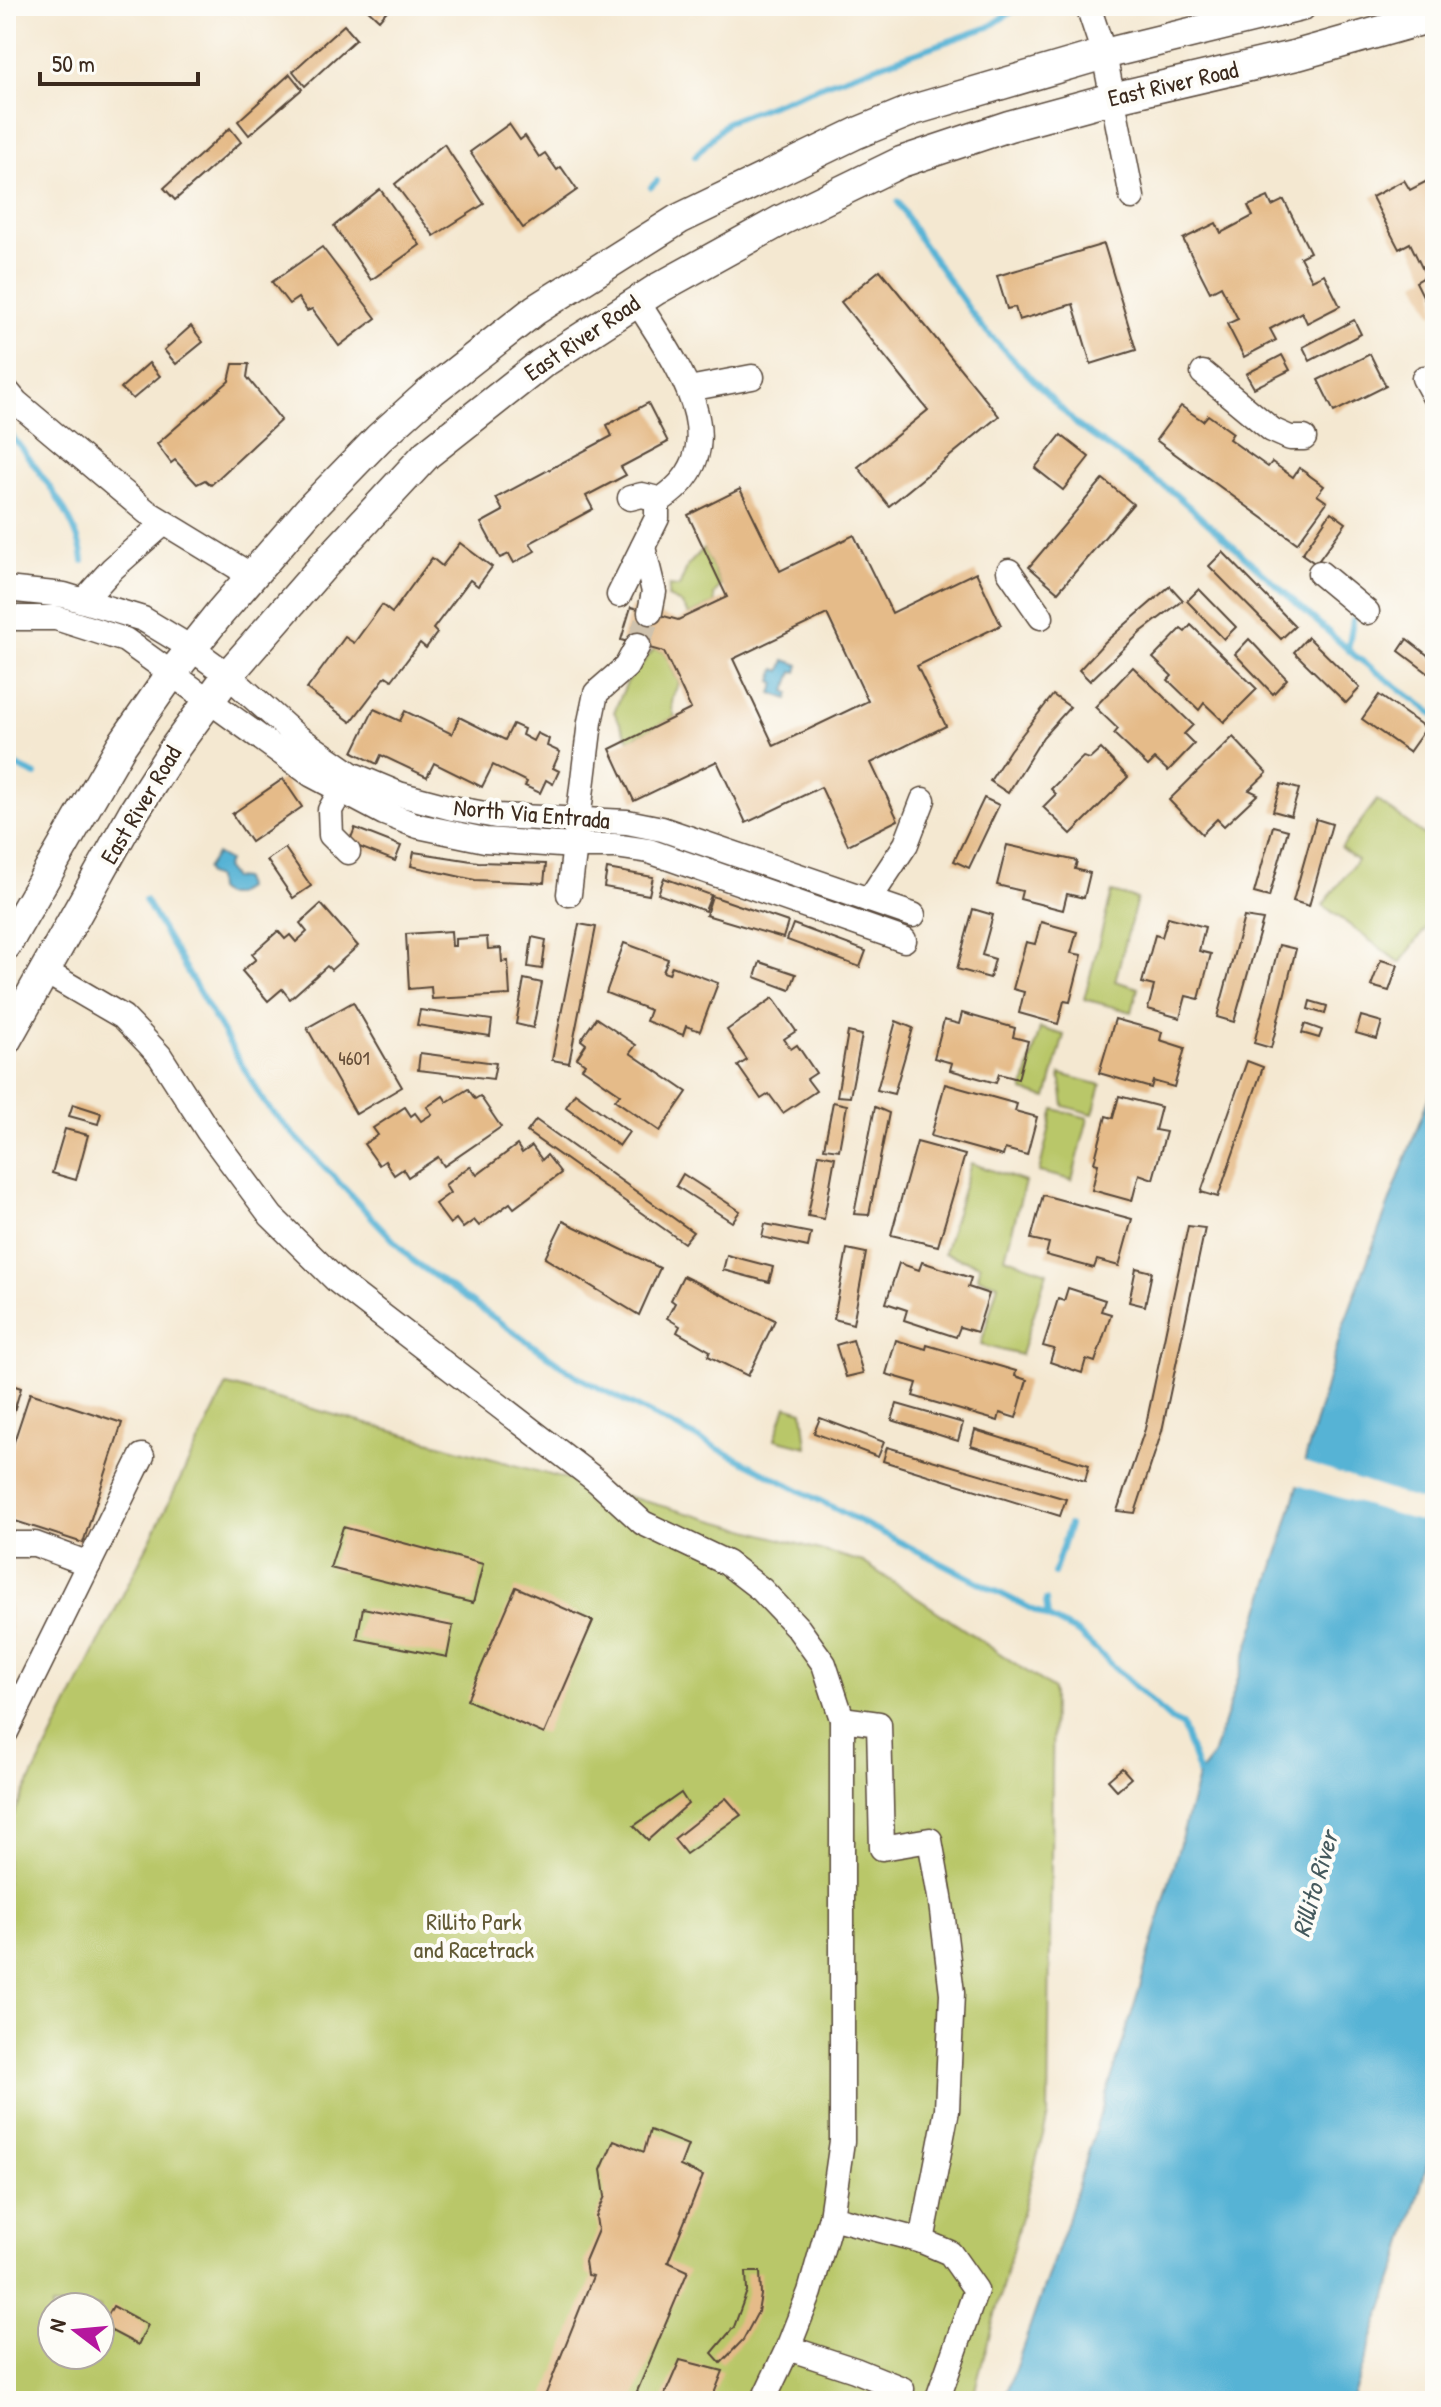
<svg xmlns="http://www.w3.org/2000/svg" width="1441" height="2407" viewBox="0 0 1441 2407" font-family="'Patrick Hand',sans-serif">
<rect width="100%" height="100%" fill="#fdfcf7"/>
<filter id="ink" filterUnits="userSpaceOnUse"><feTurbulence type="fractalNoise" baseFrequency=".0125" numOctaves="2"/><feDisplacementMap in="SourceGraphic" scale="16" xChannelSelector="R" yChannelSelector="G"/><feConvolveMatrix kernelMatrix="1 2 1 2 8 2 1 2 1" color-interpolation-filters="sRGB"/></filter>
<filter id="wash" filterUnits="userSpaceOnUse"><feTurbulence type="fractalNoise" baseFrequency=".006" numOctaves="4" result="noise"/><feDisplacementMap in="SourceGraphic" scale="32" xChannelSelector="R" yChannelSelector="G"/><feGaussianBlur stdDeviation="1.8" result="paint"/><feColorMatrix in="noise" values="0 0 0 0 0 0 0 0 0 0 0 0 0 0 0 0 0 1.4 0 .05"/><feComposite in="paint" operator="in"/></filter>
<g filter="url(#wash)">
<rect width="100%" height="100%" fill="#f4e8d1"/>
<!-- green -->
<g fill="#b9c769" stroke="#7a7844" stroke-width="2" fill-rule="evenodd">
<path d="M704,548L721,585L714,595L715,603L689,615L681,603L668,597L669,586L679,587L688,565Z"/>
<path d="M654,649L664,652L679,683C673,695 669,704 675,717L629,740L614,712L627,682Z"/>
<path d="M1377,800L1435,843V916L1400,963L1323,905L1357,860L1341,848Z"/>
<path d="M1112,892L1137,899L1115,981L1138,988L1132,1012L1084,999Z"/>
<path d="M1040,1028L1064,1035L1047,1098L1023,1091Z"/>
<path d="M1060,1074L1101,1085L1093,1114L1064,1106Z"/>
<path d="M1054,1109L1088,1118L1072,1180L1039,1172Z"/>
<path d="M971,1163L1025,1182L1005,1257L1047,1272L1021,1355L981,1345L998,1284L978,1278L980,1265L944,1253Z"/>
<path d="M227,1385L863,1562L1053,1689L1048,2116L972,2401H6V1830ZM52,2307H100V2355H52Z"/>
<path d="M786,1406L803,1411L807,1447L775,1439Z"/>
</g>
<!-- water -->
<g fill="#57b3d5" stroke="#496e7a" stroke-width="2">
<path d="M785,660L799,665L797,672H793L786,691L790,693L788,699L772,693L776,683L772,681L776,669L781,671Z"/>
<path d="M216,854L228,861L225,868L233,878L243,879L245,888L234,895H223L217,890L216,878L208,875L206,869Z"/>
<path d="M1435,1080V2137L1399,2262L1351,2401H1004L1064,2230L1140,1987L1199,1774L1213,1756L1282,1542L1342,1329Z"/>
</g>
<!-- pier -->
<path fill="#f4e8d1" d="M1301,1461L1435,1505V1526L1294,1484Z"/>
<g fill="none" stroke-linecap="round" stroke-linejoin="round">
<!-- stream -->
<g stroke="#57b3d5" stroke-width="6">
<path d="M695,156L727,122L831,82L989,27L1013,11L1016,6"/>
<path d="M651,187L657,181"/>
<path d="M898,202L918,237L981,326L1077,425L1175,494L1354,655L1435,715"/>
<path d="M6,428C32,463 79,517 83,561"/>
<path d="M1348,650L1353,620"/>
<path d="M6,761L36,775"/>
<path d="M145,900L265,1104L413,1261L578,1377L1078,1633L1171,1720L1182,1725L1199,1774L1204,1776"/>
<path d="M1054,1573L1069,1525"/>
<path d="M1046,1600L1048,1617"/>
</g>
</g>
<g id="blocks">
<!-- building -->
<g fill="#e5bb89" fill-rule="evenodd">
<path d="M364,6H391L379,20Z"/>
<path d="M344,25L356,39L305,86L293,71Z"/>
<path d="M290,74L302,89L249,135L238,121Z"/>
<path d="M509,124L520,140L525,136L539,157L545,153L557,170L561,167L577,190L523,228L470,152Z"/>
<path d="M230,128L241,142L175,200L164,188Z"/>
<path d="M444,144L484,204L434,236L395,184Z"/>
<path d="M1435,177V313L1432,314L1416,282L1426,276L1410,243L1399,249L1372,197L1404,180L1410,190Z"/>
<path d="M380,189L420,245L371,280L334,226Z"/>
<path d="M1268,197L1272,206L1284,200L1310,252L1300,257L1312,280L1324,274L1340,306L1307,323L1302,312L1270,329L1276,340L1244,357L1227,324L1238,319L1221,286L1210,292L1183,239L1216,223L1221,233L1253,216L1248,206Z"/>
<path d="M1104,244L1136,350L1091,364L1073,304L1019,320L1015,307L1007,309L997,276Z"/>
<path d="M322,247L376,318L339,346L312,309L307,311L298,298L289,304L272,282Z"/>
<path d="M880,270L999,416L889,506L858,467L928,410L841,302Z"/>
<path d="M1354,320L1361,334L1310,361L1303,347Z"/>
<path d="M191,326L203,342L176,364L164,350Z"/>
<path d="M1370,354L1386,386L1334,412L1318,380Z"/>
<path d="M1282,355L1290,370L1254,388L1246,374Z"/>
<path d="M149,363L160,376L133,399L121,388Z"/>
<path d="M233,364H249L247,377L281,420L211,485L205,480L197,484L175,460L171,463L157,444L229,381Z"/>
<path d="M648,403L668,442L621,467L626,475L586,496L593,509L530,543L535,551L514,563L509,554L500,558L481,523L503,511L496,498L612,436L607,425Z"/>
<path d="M1181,406L1203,421L1208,415L1233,433L1229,439L1268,467L1272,462L1293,477L1299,468L1324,486L1317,495L1327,502L1297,543L1156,440Z"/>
<path d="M1061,435L1089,457L1063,490L1035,468Z"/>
<path d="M1103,479L1133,504L1058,592L1029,567Z"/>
<path d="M740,489L780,571L854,535L892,613L976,572L1001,625L917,666L946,726L871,763L898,820L848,845L821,787L746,823L717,761L634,801L610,749L691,709L664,652L621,640L631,607L678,620L727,597L688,515ZM827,614L868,701L774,746L733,659Z"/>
<path d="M1331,512L1346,523L1316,564L1302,554Z"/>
<path d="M460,543L492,567L478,586L470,580L433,629L437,633L426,648L420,643L392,680L386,676L351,722L307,689L345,637L354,643L382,605L392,613L432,558L442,566Z"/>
<path d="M1223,552L1295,626L1281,639L1209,566Z"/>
<path d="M1170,586L1183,600L1141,632L1090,681L1079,670L1105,642Z"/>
<path d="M1199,589L1236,627L1224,639L1187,601Z"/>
<path d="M1191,625L1257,689L1224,722L1204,703L1199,710L1168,680L1172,676L1153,658L1181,629L1185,632Z"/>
<path d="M1308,637L1360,688L1346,703L1294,652Z"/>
<path d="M1249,639L1287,679L1273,694L1235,654Z"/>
<path d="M1407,639L1435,661V671L1432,676L1399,651Z"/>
<path d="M1133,667L1193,725L1184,734L1194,744L1168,771L1155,759L1148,766L1114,734L1118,729L1095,707Z"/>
<path d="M1053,695L1070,707L1043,737L1008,793L990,781L1010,750Z"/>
<path d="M1379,695L1426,728L1409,752L1362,719Z"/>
<path d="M374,709L400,721L405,711L452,734L459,717L505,740L513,724L524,729L522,735L533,741L537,733L549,739L547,746L560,752L553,768L559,771L553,784L546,780L540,793L525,786L527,782L493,765L482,787L434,763L427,777L381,755L377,764L353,752Z"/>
<path d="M1233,737L1267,773L1249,790L1258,794L1224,826L1217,819L1202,834L1169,800Z"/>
<path d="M1101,749L1128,777L1071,834L1043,807L1056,794L1051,789L1083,757L1090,759Z"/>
<path d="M283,779L302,807L251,842L232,814Z"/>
<path d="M1281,784L1299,789L1291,816L1273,811Z"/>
<path d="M984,798L999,805L969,868L954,861Z"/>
<path d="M1316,819L1332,824L1309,906L1293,901Z"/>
<path d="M1273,826L1288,830L1269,897L1254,893Z"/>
<path d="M355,828L401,846L395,861L349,843Z"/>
<path d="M1007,845L1077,861L1075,869L1090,873L1084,898L1067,894L1063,910L1020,899L1022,891L997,885Z"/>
<path d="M285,848L311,886L293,898L267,860Z"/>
<path d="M414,852L478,862L546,864L544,883L475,880L411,866Z"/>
<path d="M607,869L653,877L649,895L604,887Z"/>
<path d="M664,878L711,895L705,911L658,894Z"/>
<path d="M712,896L788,922L783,938L706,915Z"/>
<path d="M321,904L358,946L331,970L327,966L290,999L282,989L268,1001L242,971L256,959L252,954L278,931L285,939L290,935L296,942L307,932L300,923Z"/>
<path d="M973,909L993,915L982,955L995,959L990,978L957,969Z"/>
<path d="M1168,917L1205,927L1199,951L1211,954L1199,999L1186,996L1180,1018L1148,1009L1154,986L1142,983L1155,935L1162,937Z"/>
<path d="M1244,917L1263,920L1234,1022L1217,1017Z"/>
<path d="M1041,922L1077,932L1071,953L1082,955L1070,1002L1064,1001L1058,1024L1019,1013L1024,992L1013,989L1026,942L1035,944Z"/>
<path d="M579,924L596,927L569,1063L552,1060Z"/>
<path d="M793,924L866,951L860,967L787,940Z"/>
<path d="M451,931L452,946H455V939L487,937L488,949L501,948L502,962L508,961L510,995L432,999L431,987L409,989L406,934Z"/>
<path d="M532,937L546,940L542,969L528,967Z"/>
<path d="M624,943L668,959L663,972L669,974L672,966L718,983L700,1031L686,1026L683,1035L646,1021L650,1010L606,993Z"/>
<path d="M1279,945L1296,949L1271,1048L1254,1043Z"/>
<path d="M1381,960L1398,965L1389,991L1371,986Z"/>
<path d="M760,962L796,974L790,990L755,977Z"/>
<path d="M524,979L542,983L533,1028L516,1024Z"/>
<path d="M773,998L796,1031L784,1039L791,1049L797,1045L816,1073L807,1079L816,1091L783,1113L769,1094L761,1099L738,1066L747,1060L727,1030Z"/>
<path d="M1310,1001L1327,1006L1325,1014L1308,1009Z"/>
<path d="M353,1002L402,1087L356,1114L307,1028Z"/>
<path d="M420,1010L492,1020L490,1036L417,1025Z"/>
<path d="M962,1013L1015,1028L1013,1037L1028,1041L1018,1079L999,1074L996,1083L950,1070L952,1063L934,1058L944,1020L959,1024Z"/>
<path d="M1361,1016L1382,1022L1377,1039L1356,1033Z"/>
<path d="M596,1018L636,1045L630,1053L687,1092L660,1131L615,1100L620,1094L582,1068L585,1064L577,1058L586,1044L581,1040Z"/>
<path d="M1115,1019L1162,1032L1160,1040L1185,1048L1174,1087L1153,1081L1151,1088L1099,1073Z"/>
<path d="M896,1021L913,1028L894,1094L877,1090Z"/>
<path d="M1305,1024L1322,1030L1319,1038L1302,1033Z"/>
<path d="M848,1032L862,1035L850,1097L837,1096Z"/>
<path d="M420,1053L496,1063L493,1079L418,1070Z"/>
<path d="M1247,1061L1263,1067L1218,1197L1201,1192Z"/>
<path d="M945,1084L1017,1104L1015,1111L1037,1117L1027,1155L1005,1149L1003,1156L931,1136Z"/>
<path d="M468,1089L475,1099L480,1096L501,1127L444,1166L438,1157L408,1177L403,1169L394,1175L385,1161L379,1165L364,1144L378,1135L373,1128L405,1107L411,1116L415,1113L421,1121L432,1114L427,1107L443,1096L447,1102Z"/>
<path d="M575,1093L629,1132L619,1146L566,1107Z"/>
<path d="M1119,1096L1161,1107L1155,1130L1166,1132L1153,1179L1139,1174L1132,1201L1092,1190L1098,1164L1094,1163L1106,1116L1113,1118Z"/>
<path d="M833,1102L847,1105L839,1150L824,1148Z"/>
<path d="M73,1104L101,1113L98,1124L69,1116Z"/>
<path d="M875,1107L889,1113L869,1215L854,1214Z"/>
<path d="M536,1120L693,1232L684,1243L527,1132Z"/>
<path d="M65,1129L88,1135L76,1180L52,1173Z"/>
<path d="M917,1142L965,1155L938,1246L891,1235Z"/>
<path d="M517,1145L522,1153L532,1146L542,1160L547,1155L561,1173L514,1208L510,1203L479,1226L474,1220L463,1228L456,1219L450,1224L435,1204L450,1193L445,1185L470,1166L477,1175Z"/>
<path d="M819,1154L835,1157L824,1219L808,1216Z"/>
<path d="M683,1174L740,1211L732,1222L676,1186Z"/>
<path d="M1043,1195L1132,1219L1119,1266L1097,1260L1094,1268L1046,1255L1049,1243L1031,1239Z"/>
<path d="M563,1221L660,1268L639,1315L545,1258Z"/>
<path d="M765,1224L811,1233L808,1247L762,1237Z"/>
<path d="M1188,1226L1205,1228L1162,1431L1135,1513L1117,1511L1145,1429Z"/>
<path d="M847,1249L866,1253L853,1324L834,1319Z"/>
<path d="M727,1255L773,1267L769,1282L723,1270Z"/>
<path d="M922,1262L971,1278L968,1287L989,1294L977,1332L960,1327L956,1337L904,1320L907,1310L886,1303L899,1263L919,1270Z"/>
<path d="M1136,1268L1152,1272L1145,1306L1129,1302Z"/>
<path d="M683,1276L775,1320L748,1376L708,1356L710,1351L677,1332L680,1326L667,1318L675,1303L671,1300Z"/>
<path d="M1068,1288L1105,1300L1101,1311L1111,1314L1095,1362L1086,1359L1082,1373L1050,1362L1054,1349L1043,1346L1058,1299L1064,1301Z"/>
<path d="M853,1340L863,1373L846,1377L836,1345Z"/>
<path d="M896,1340L926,1349L927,1345L1016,1371L1015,1376L1027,1380L1016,1418L1000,1413L998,1421L913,1396L917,1383L886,1374Z"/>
<path d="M6,1383L21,1388L7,1434H6Z"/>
<path d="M30,1393L122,1423L83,1543L6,1518V1466Z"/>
<path d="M897,1404L963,1423L958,1441L892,1420Z"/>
<path d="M820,1418L884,1442L878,1457L814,1433Z"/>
<path d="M975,1430L1089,1465L1085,1481L971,1446Z"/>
<path d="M887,1447L1066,1499L1060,1516L883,1461Z"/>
<path d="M343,1527L483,1564L473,1603L330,1568Z"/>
<path d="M6,1579H8L12,1654H6Z"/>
<path d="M516,1587L593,1621L544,1734L467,1700Z"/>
<path d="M363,1608L453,1626L447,1657L357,1639Z"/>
<path d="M1122,1768L1131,1778L1117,1790L1108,1780Z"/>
<path d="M681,1793L688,1804L648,1840L634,1826Z"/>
<path d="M726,1798L741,1815L686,1854L674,1839Z"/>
<path d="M650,2130L688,2145L680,2166L703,2176L668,2262L688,2271L633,2401H543L593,2276L587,2275L585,2261L598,2230L596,2217L605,2196L601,2170L614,2140L644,2152Z"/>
<path d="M746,2272H760L761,2295L758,2312L743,2340L721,2363L712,2353L734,2327L747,2291Z"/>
<path d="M113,2306L148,2325L138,2345L102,2326Z"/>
<path d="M680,2360L723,2371L711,2401H662Z"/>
</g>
</g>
</g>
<g filter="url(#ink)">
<use href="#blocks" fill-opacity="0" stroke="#574639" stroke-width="2"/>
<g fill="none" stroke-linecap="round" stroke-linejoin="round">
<!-- minor-tunnel -->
<path stroke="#cfc2ad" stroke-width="24" stroke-dasharray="24 12" stroke-linecap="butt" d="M638,645L650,612"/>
<defs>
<g id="minor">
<path d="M1088,6L1104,54L1132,197"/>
<path d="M637,301C674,361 744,449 657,502"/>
<path d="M1203,373L1272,430L1290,438H1304"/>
<path d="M1424,378L1435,398"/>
<path d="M689,389L752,377"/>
<path d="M6,390L16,402L147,512L252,576"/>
<path d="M643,547L654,592L650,612"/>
<path d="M1009,571L1041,617"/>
<path d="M1320,573L1367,612"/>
<path d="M6,589L64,595L143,619L191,648L228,675L295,735L351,774L399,794L452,808L496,816L627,822L662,829L913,915"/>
<path d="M619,595L657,518V502L654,498L642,495L630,498"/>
<path d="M83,601L112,569L164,523"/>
<path d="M6,618H56L125,640L312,775L384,813L418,826L485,840L575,846H615L649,851L904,940"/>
<path d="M341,791L330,810L331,835L348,852"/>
<path d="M569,894L590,722L596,693L626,667L638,645"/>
<path d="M869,900L906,844L923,800"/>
<path d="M46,972L123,1017L148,1043L160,1056L208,1131L271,1216L337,1281L597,1481L643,1523L727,1563L762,1590L798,1628L824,1664L842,1719V2141L831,2217L810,2292L788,2348L763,2401"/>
<path d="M6,1544H35L89,1564"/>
<path d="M842,1719L879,1724L882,1848L930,1840L941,1903L952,1993L947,2110L922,2241"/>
<path d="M6,1732L142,1456"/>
<path d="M831,2217L922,2241L950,2253L976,2290L937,2401"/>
<path d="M788,2348L855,2370L902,2389"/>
</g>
<g id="major">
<path d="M6,945L121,746L172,673L219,614L308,511L379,438L428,394L535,310L679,219L857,133L913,110L1104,54L1301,6"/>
<path d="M6,1040L133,813L176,746L228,675L325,564L427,454L541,364L657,289L782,220L901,162L1009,126L1112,98L1297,55L1435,16"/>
</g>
</defs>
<!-- minor casing -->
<use href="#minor" stroke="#574639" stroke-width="27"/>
<!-- major casing -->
<use href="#major" stroke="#574639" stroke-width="33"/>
<!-- minor -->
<use href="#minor" stroke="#fff" stroke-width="24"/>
<!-- major -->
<use href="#major" stroke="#fff" stroke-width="30"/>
</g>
</g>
<g text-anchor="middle" stroke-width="8" stroke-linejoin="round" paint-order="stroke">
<!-- number labels -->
<g font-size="20" fill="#664e39">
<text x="354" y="1065">4601</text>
</g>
<!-- street labels -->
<g font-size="24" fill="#3b2a1e" stroke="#fdfcf7">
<text transform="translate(1173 84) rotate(-13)" y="8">East River Road</text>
<text transform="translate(582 338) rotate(-34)" y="8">East River Road</text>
<text transform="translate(141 805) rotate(-59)" y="8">East River Road</text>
<text transform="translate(532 814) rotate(5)" y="8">North Via Entrada</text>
</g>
<!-- park labels -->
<g font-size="24" fill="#615934" stroke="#fdfcf7">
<text x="474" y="1930">Rillito Park<tspan x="474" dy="28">and Racetrack</tspan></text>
</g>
<!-- water labels -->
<g font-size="26" font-style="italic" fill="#455a5e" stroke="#fdfcf7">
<text transform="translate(1315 1884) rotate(-74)" y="9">Rillito River</text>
</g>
</g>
<!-- margin -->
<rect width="1441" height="2407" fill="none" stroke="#fdfcf7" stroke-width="32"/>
<!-- north arrow -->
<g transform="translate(76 2331) rotate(286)"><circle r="38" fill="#fdfcf7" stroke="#afa8a0" stroke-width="2"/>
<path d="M0-6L14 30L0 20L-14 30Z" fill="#b5179e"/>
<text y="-12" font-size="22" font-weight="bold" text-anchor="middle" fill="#3b2a1e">N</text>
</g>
<!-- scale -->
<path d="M40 72v12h158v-12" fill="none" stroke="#3b2a1e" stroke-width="4"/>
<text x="52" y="72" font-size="24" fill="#3b2a1e" stroke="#fdfcf7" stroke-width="6" paint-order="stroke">50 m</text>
</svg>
